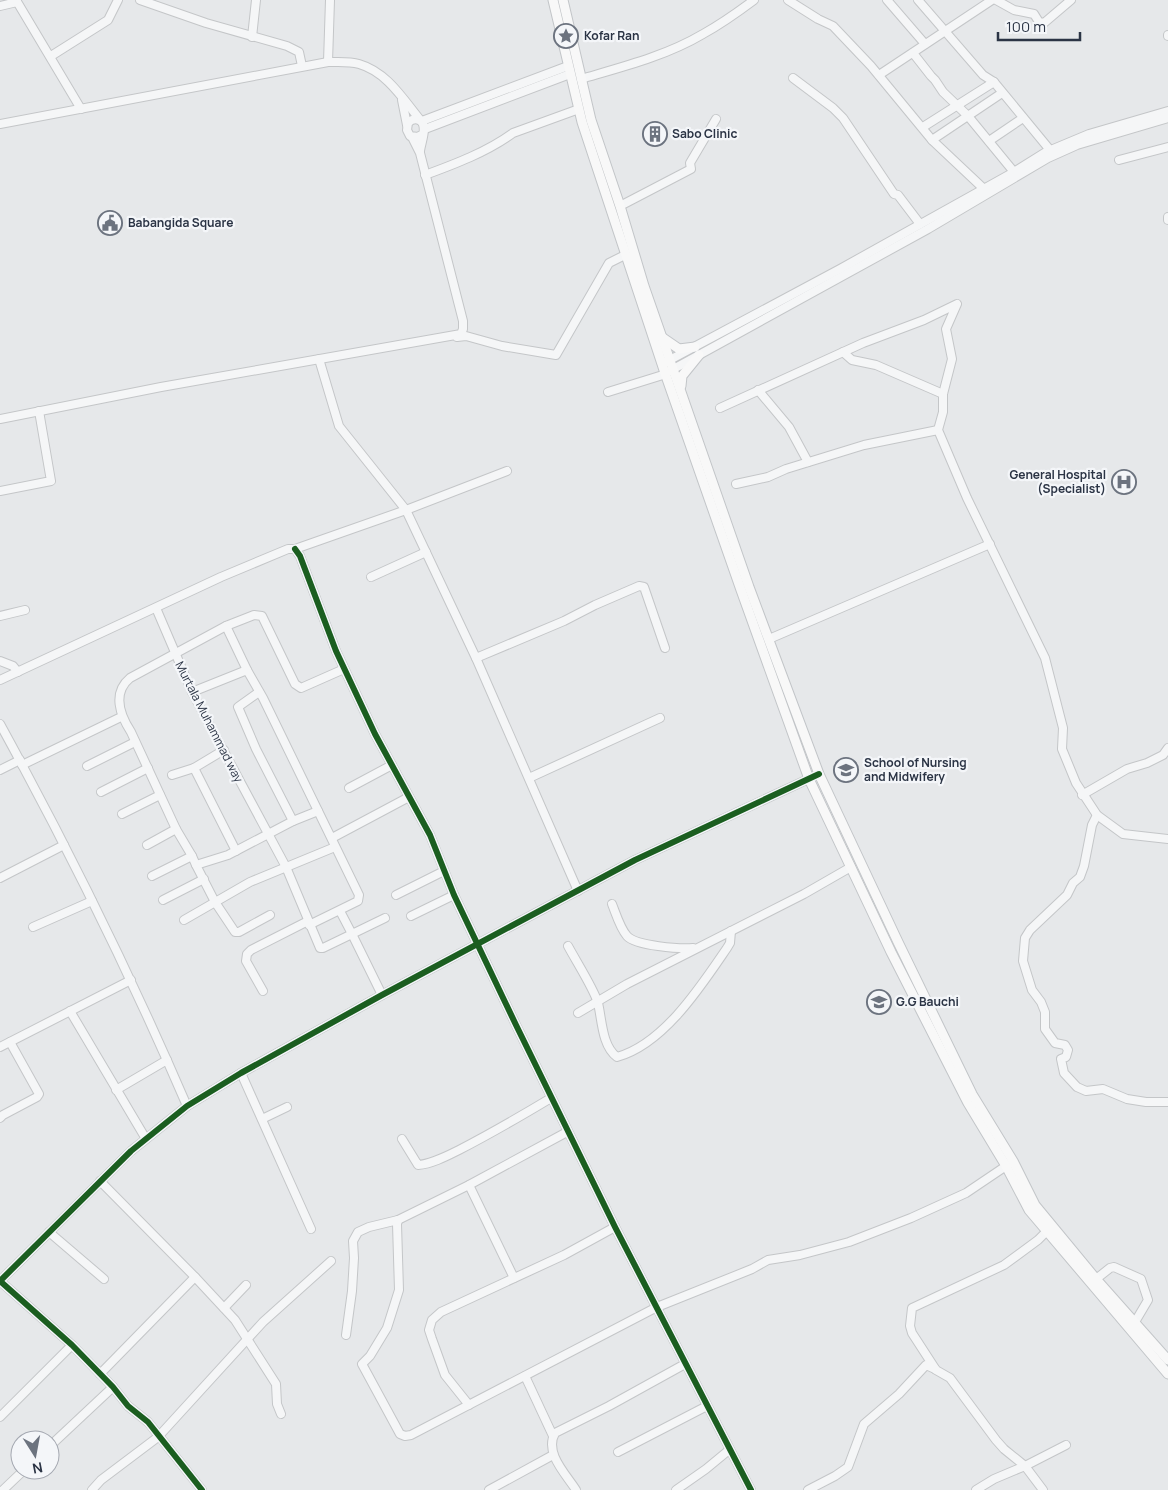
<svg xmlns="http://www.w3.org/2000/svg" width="1168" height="1490" viewBox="0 0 1168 1490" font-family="Manrope,sans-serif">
<rect width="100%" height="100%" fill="#e6e8ea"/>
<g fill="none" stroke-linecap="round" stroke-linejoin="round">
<defs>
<g id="minor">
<path d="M16,0L81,109"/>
<path d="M140,0L206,23L287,46L299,52L302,66"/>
<path d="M788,0L818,19L833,26L871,66L932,140L984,189"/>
<path d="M887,0L925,44"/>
<path d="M918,0L983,75L994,82L1050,150"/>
<path d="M996,0L1014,10L1034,14L1039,22L1044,23L1071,0"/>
<path d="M0,6L17,2"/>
<path d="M1168,35V36"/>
<path d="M252,37L256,0"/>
<path d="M913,53L931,76L935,80L943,92L968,116L1014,172"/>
<path d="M51,56L108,20L118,0"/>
<path d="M328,62L330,0"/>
<path d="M879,75L992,0"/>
<path d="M793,78L833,108L843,118L894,194L898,195L920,224"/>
<path d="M581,79C622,67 666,56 703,34C721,24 738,12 754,0"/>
<path d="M402,100L407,125"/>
<path d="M422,121L568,66"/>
<path d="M0,124L328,62C338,62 349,61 359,64C387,72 403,99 421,121"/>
<path d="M923,127L994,82"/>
<path d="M425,129L570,74"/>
<path d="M932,140L1002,93"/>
<path d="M989,141L1023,118"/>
<path d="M420,151C421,142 429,124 419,120C414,118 411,120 408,123L407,130L410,136L418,137L423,134"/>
<path d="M1119,160L1168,147"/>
<path d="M425,175C455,164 487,152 513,133L579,109"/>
<path d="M620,206L691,169L690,163L716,119"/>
<path d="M1168,217V220"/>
<path d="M457,337L466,336L502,346L556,355L609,263L627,254"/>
<path d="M843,352L852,360L876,365L943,394"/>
<path d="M319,359L339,426L406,510L476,658L578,891"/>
<path d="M666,362L840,269L1014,172L1046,152L1089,134L1168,111"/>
<path d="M668,372L928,229L1048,158L1077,145L1168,118"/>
<path d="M758,390L789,427L808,462"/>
<path d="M608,392L666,374"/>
<path d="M720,408L863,343L924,320L957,304L946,329L952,359L943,394V412L938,430L967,498L1045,658L1063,728L1062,749L1076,783L1097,815L1123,834L1168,839"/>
<path d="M0,419L161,387L461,334L463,329V321L420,153L412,137"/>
<path d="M736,484L768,477L786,469L864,445L938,430"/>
<path d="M0,491L51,481L39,411"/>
<path d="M295,549L300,556L336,651L375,734L430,835L454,895L516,1025L615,1227L751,1490"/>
<path d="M371,577L426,552"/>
<path d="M156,608L192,692L286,867L320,948H323L352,934L382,995"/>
<path d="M0,616L25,610"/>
<path d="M226,626L247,670"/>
<path d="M769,639L990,544"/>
<path d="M476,658L564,621L595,605L639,586L644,587L665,648"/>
<path d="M0,661L13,666L18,672"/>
<path d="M0,680L221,577L288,549H295L406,510L507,471"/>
<path d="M192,692L247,670L263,698L359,895L358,901L309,925"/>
<path d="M259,692L238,707L256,749L293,821"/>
<path d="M0,724C68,848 131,976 187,1106"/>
<path d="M224,750L194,768L236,851"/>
<path d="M22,765L121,717"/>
<path d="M87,766L135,742"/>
<path d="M0,770L20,760"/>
<path d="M172,775L194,768"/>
<path d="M529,778L660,718"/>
<path d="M349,788L392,765"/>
<path d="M101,792L148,768"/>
<path d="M1082,795L1127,769L1147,763L1163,755L1168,748"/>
<path d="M122,814L160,795"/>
<path d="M1097,815L1092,825L1084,866L1080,877L1073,883L1067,895L1030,930L1025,938L1023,961L1032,990L1041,1002L1045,1012V1029L1055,1043L1065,1045L1068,1050L1066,1057L1061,1059L1064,1073L1077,1087L1086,1091L1103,1089L1127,1099L1146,1102H1168"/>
<path d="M332,838L409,797"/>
<path d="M147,845L176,829"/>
<path d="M192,856L176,829L131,732C120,715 112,693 130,678L226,626L254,615L262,616L295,684L301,688L344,669"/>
<path d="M196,865L215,902L235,932H239L270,915"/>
<path d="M152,876L192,856L196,865L228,855L293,821L318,811"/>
<path d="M0,878L64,845"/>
<path d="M396,895L444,871"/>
<path d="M163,900L204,879"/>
<path d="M612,904C616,914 620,928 627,936C636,946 680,949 693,948"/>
<path d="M340,911L352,934L385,918"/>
<path d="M411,916L454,895"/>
<path d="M184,920L250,882L335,847"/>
<path d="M33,927L92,901"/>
<path d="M568,946C576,961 594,989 598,1003C602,1020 602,1046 617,1057C664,1044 701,986 727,948L730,943L731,931"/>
<path d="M263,991L246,961L247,954L251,950L308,921"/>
<path d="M70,1011L146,1139"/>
<path d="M578,1013L627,984L804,894L851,867"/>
<path d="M0,1047L131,980"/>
<path d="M241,1073L311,1229"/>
<path d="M116,1090L167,1060"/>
<path d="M0,1118L3,1115L37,1097L39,1094L10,1042"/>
<path d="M262,1119L287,1107"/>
<path d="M402,1139L418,1165C432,1164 447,1156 459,1150C490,1134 521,1116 551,1098"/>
<path d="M100,1181L195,1277L235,1320L276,1384L277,1404L281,1414"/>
<path d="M469,1185L514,1278"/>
<path d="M398,1220L397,1224L399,1290L387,1328L370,1356L362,1364L400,1434L405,1436L411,1435L657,1307L752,1269L768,1260L800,1255L849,1242L911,1218L966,1193L1009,1164"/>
<path d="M49,1232L104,1279"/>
<path d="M1096,1279L1110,1268L1114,1267L1141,1279L1148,1300L1135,1322"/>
<path d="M224,1308L246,1285"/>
<path d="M346,1335L352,1291L354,1258L353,1241L358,1232L369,1227L398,1220L469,1185L567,1132"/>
<path d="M100,1374L195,1277"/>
<path d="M525,1376L553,1436"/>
<path d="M469,1405L445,1375L432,1339L429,1330L432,1320L441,1312L564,1255L615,1227"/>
<path d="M0,1417L72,1345"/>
<path d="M50,1446L113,1387"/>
<path d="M618,1452L707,1406"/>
<path d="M3,1490L24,1470"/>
<path d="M92,1490L101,1480L158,1437L263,1322L331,1261"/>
<path d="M202,1490L148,1422L128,1406L113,1387L72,1345L0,1281L131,1151L187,1106L241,1073L382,995L635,860L819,774"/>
<path d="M489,1490L553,1455"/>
<path d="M576,1490C566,1474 544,1453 555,1433L609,1406L685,1364"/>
<path d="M676,1490L706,1469L729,1450"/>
<path d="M808,1490L835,1476L848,1467L864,1424L899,1394L926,1365L935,1369"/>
<path d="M976,1490L994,1479L1025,1466L1066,1445"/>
<path d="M1043,1490L1025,1466L1004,1449L996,1440L950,1378L936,1370L912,1333L910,1326L912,1308L1004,1265L1038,1240L1047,1231"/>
</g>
<g id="major">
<path d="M553,0L582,122L665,373L741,590L809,779L891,952L968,1103L1006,1166L1029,1210L1168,1374"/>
<path d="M563,0L591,120L620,206L644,286L749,587L819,774L898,942L972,1094L1013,1161L1035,1205L1096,1279L1168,1360"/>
<path d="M663,338L679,349L695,347"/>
<path d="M681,386L682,376L699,355"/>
</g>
</defs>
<!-- minor casing -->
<use href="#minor" stroke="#c4c6c8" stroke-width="10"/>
<!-- major casing -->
<use href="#major" stroke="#c2c5c8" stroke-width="11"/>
<!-- minor -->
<use href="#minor" stroke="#f5f6f7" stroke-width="8"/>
<!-- major -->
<use href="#major" stroke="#f8f8f8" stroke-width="9"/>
<defs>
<g id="cycleway">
<path d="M295,549L300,556L336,651L375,734L430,835L454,895L516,1025L615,1227L751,1490"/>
<path d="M202,1490L148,1422L128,1406L113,1387L72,1345L0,1281L131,1151L187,1106L241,1073L382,995L635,860L819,774"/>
</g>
</defs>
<!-- cycleway casing -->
<use href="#cycleway" stroke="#f4f6f9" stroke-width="9"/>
<!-- cycleway -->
<use href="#cycleway" stroke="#1b5e20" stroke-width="6"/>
</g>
<!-- icons -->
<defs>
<symbol id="sight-ring" viewBox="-11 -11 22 22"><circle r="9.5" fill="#f4f6f9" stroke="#6c737f" stroke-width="1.5"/><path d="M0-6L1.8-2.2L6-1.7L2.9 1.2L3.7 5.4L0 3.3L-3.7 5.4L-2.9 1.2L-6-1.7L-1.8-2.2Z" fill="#6c737f"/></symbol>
<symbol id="building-ring" viewBox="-11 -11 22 22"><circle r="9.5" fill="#f4f6f9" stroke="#6c737f" stroke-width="1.5"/><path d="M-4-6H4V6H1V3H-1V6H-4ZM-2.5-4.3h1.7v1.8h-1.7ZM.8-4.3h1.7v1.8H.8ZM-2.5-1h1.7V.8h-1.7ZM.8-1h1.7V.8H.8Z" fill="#6c737f"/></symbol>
<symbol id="civic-ring" viewBox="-11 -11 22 22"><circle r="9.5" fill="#f4f6f9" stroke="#6c737f" stroke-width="1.5"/><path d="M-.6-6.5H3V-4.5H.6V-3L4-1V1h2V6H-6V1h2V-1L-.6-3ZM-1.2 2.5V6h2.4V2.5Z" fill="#6c737f"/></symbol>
<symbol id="hospital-ring" viewBox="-11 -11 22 22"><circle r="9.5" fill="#f4f6f9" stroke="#6c737f" stroke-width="1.5"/><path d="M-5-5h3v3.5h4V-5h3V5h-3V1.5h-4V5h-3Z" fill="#6c737f"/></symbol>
<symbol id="university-ring" viewBox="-11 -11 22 22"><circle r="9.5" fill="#f4f6f9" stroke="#6c737f" stroke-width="1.5"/><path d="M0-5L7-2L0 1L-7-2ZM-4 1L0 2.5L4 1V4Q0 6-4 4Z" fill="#6c737f"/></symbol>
<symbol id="school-ring" viewBox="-11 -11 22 22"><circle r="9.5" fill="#f4f6f9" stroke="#6c737f" stroke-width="1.5"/><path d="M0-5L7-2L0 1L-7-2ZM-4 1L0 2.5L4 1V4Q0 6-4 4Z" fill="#6c737f"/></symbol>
</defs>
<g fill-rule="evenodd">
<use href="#sight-ring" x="552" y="22" width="28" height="28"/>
<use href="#building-ring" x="641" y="120" width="28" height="28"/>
<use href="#civic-ring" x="96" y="209" width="28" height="28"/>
<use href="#hospital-ring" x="1110" y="468" width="28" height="28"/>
<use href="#university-ring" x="832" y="756" width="28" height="28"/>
<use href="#school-ring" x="865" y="988" width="28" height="28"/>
</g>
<g text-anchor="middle" stroke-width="4.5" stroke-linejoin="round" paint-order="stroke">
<!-- poi labels -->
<g font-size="12" font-weight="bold" fill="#2b3445" stroke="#f4f6f9" text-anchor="start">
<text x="584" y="40">Kofar Ran</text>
<text x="672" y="138">Sabo Clinic</text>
<text x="128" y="227">Babangida Square</text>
<text x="1106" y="479" text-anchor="end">General Hospital<tspan x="1106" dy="14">(Specialist)</tspan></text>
<text x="864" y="767">School of Nursing<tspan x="864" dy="14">and Midwifery</tspan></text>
<text x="896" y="1006">G.G Bauchi</text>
</g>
<!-- street labels -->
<g font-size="12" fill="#2b3445" stroke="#f4f6f9">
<text transform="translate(209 722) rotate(63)" y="4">Murtala Muhammad way</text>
</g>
</g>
<!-- north arrow -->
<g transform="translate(35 1455) rotate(169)"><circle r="24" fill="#f4f6f9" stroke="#a4a8b1"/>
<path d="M0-4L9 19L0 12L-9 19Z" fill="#6c737f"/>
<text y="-8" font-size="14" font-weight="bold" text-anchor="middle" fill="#2b3445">N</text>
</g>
<!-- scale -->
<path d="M998 32v8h82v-8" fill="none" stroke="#2b3445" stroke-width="2.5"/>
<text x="1006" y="32" font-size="15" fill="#2b3445" stroke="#f4f6f9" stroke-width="4" paint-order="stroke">100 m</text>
</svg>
